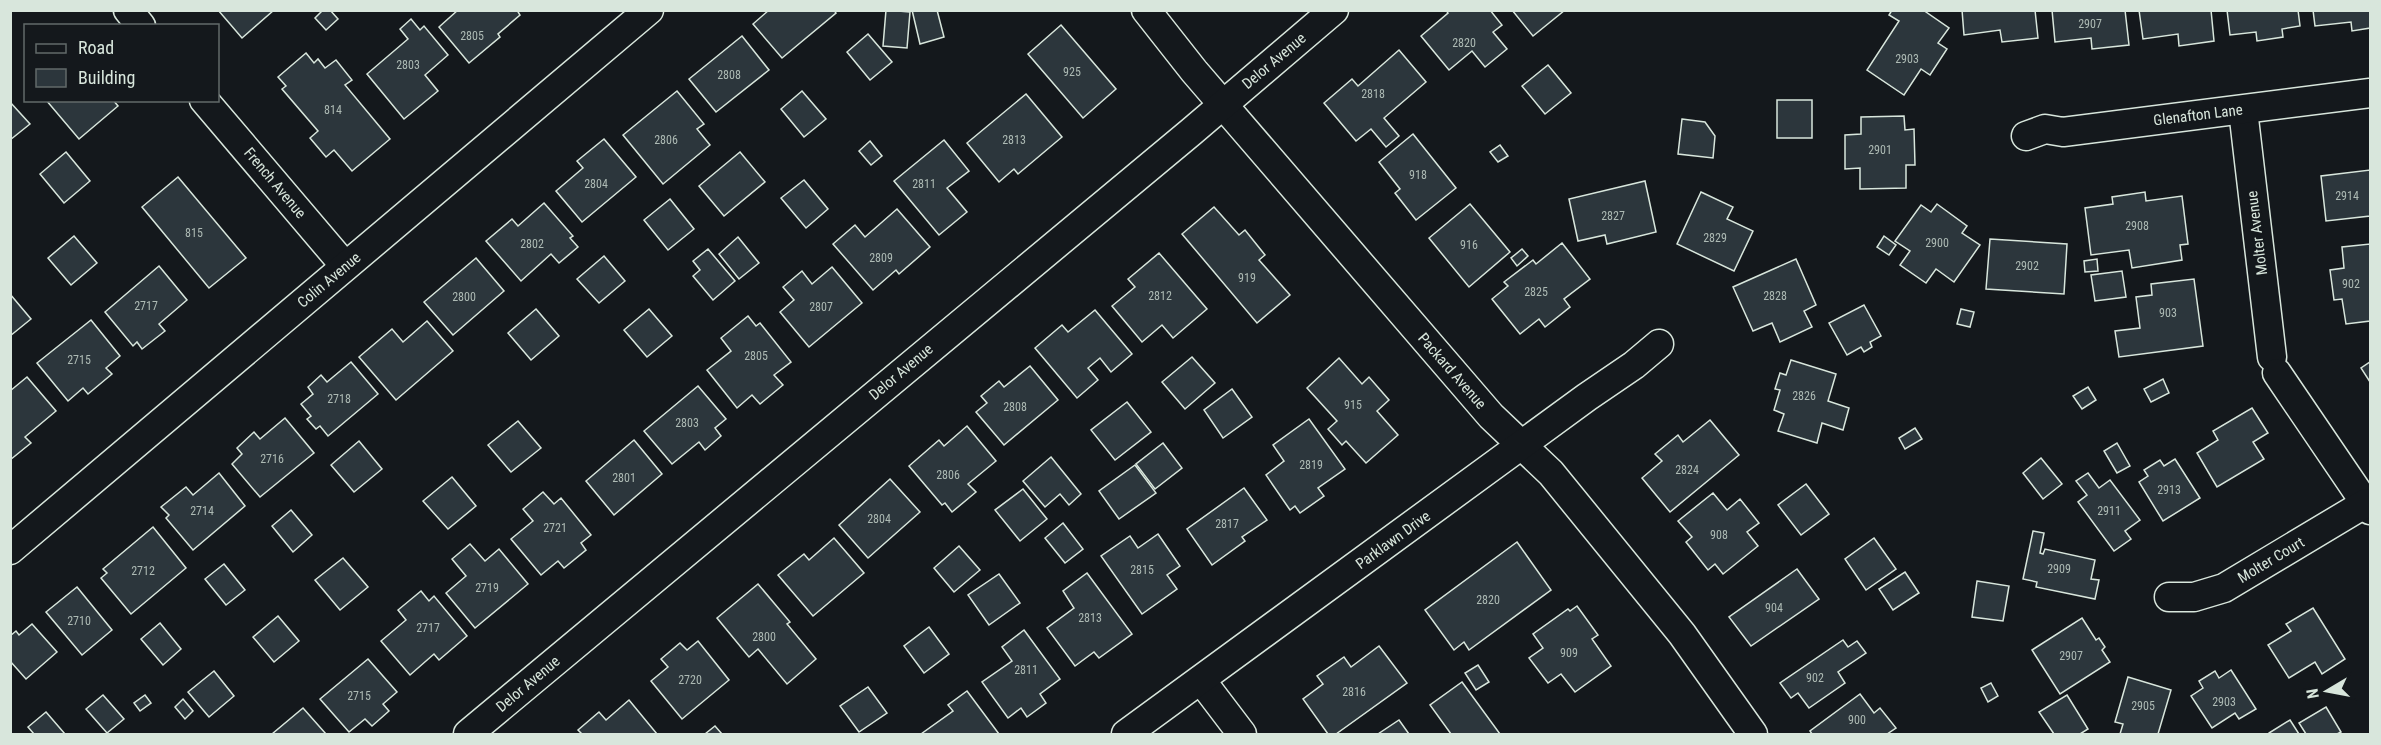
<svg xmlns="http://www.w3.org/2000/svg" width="2381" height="745" viewBox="0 0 2381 745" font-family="'Roboto Condensed',sans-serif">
<rect width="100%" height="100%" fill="#14181c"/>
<!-- building -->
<g fill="#2c363c" stroke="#d8e6dc" stroke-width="1.5">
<path d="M218,10H274L242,38Z"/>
<path d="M323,10H330L338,19L326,30L315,18Z"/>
<path d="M458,10H517L520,15L498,34L500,37L469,63L439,27Z"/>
<path d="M769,10H834L836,13L782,58L753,24Z"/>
<path d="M886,10L910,12L907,48L883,46Z"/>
<path d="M912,10H937L944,37L920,44Z"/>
<path d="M1446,10H1490L1502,25L1493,32L1507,49L1485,67L1472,51L1449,70L1421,36L1448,13Z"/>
<path d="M1512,10H1565L1533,36Z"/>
<path d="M1892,10H1923L1949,28L1938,43L1947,49L1930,75L1921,69L1904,95L1867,70L1899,21L1889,15Z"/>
<path d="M1962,10H2035L2038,38L2002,42L2000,30L1964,35Z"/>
<path d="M2052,10H2125L2129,45L2092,49L2091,38L2055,42Z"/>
<path d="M2139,10H2211L2214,41L2179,46L2178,34L2143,39Z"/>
<path d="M2227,10H2298L2300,26L2282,29L2283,37L2257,41L2256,32L2230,35Z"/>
<path d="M2313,10H2370V28L2352,31L2351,22L2315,26Z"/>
<path d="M411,19L420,30L424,26L448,55L425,75L438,91L404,119L367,74L408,39L400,29Z"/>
<path d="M1061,25L1116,89L1083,118L1028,54Z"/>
<path d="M868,34L892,62L870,80L847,52Z"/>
<path d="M742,36L769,70L716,112L689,79Z"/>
<path d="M1399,50L1426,82L1384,118L1399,136L1386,147L1371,129L1356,141L1324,103L1352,79L1358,86Z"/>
<path d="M306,53L314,63L318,59L325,68L336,60L352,80L345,85L390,139L352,171L334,150L326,157L310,138L318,131L282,89L286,86L278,77Z"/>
<path d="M1548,65L1571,93L1545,114L1522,86Z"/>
<path d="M677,91L704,124L697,129L710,145L663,184L623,135Z"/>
<path d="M802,91L826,119L804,137L781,109Z"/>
<path d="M1026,94L1062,137L1018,174L1014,169L999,182L967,143Z"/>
<path d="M46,100H113L118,106L79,139Z"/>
<rect x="1777" y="100" width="35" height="38"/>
<path d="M10,102L30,124L10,140Z"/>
<path d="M1904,116L1905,130L1914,129L1915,165H1906V188L1860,189V168L1845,169V135L1861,134V117Z"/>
<path d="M1682,119L1705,122L1715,136L1713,158L1678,154Z"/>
<path d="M1413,134L1456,188L1416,220L1395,193L1400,189L1379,162Z"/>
<path d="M604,139L636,177L582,222L556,191L583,168L577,161Z"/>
<path d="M944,140L969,171L947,188L967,212L939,235L894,181Z"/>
<path d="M870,141L882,156L871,165L859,151Z"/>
<path d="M1500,145L1508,156L1498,162L1490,152Z"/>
<path d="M66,152L90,181L64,203L40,174Z"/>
<path d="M740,152L765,182L724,216L699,186Z"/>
<path d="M2370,170V216L2326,221L2321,176Z"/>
<path d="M178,177L246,258L209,288L142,207Z"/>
<path d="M804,180L828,209L806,228L781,198Z"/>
<path d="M1645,181L1656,232L1607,244L1605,235L1578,241L1569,199Z"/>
<path d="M1701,192L1733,207L1727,219L1753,231L1734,271L1677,244Z"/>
<path d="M2145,192L2146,201L2182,196L2188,244L2180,245L2182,260L2132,268L2129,250L2091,255L2085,208L2113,204L2112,197Z"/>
<path d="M670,199L694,229L668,250L644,220Z"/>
<path d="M544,203L573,236L570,238L578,247L559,263L551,254L521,281L486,241L512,219L518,226Z"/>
<path d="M1470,204L1510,252L1469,287L1429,238Z"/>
<path d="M1937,204L1967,226L1962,233L1980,245L1954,282L1936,269L1926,283L1900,265L1910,251L1895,241L1921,205L1931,212Z"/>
<path d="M1214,207L1239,235L1245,230L1265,255L1259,260L1290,295L1257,323L1182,234Z"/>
<path d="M897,209L930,247L899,274L896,270L873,290L833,244L855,225L865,237Z"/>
<path d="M74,236L97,263L71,285L48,258Z"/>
<path d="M1884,236L1896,245L1889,255L1877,247Z"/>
<path d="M738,237L759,263L739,279L719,254Z"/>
<path d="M1990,239L2067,244L2064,294L1986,289Z"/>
<path d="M1562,243L1590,279L1564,299L1570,307L1545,327L1539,319L1520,334L1492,299L1508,286L1504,282L1533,260L1536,264Z"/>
<path d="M2370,244V321L2346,324L2342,299L2334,300L2330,270L2344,268L2342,247Z"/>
<path d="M708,249L735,281L713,300L693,276L700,270L693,261Z"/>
<path d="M1522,249L1528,256L1517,266L1511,258Z"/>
<path d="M1159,253L1207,309L1173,338L1162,325L1142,342L1112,306L1135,287L1128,279Z"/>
<path d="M604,256L625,281L599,303L577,279Z"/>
<path d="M476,258L504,291L453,335L424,302Z"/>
<path d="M1796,259L1816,305L1804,311L1812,327L1780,342L1772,323L1753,331L1733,287Z"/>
<path d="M2097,259L2098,271L2085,272L2084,261Z"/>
<path d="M159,266L187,300L159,324L165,331L142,349L137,342L133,346L105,312Z"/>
<path d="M832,267L862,303L809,347L780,312L794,300L783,287L802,271L812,284Z"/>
<path d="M2122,271L2126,297L2095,301L2091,275Z"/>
<path d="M2194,279L2203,346L2119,357L2115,331L2140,328L2136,297L2152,295L2151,284Z"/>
<path d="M10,294L31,319L10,336Z"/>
<path d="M1864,305L1881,336L1870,342L1872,347L1864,352L1861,347L1847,355L1829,323Z"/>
<path d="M536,309L559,336L531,360L508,333Z"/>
<path d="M649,309L672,336L647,357L624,330Z"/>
<path d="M1961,309L1974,312L1970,327L1957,324Z"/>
<path d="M1095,310L1132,354L1111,372L1100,358L1088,368L1098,380L1077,398L1035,348L1062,325L1068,332Z"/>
<path d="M748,316L756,326L760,323L791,362L774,375L783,385L760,404L752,395L737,408L707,370L731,351L721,338Z"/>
<path d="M91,320L120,356L106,368L112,374L88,394L83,388L68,401L37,363Z"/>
<path d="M427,321L453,351L396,400L359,357L392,329L403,342Z"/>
<path d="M1192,357L1215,383L1185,409L1162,382Z"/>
<path d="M1339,358L1362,384L1369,377L1389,400L1377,411L1398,435L1366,463L1346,441L1342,445L1328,429L1337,421L1307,388Z"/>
<path d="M1791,360L1836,374L1828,401L1849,408L1843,430L1822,423L1817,443L1778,431L1784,414L1774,410L1780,390L1775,389L1780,373L1786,375Z"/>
<path d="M351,362L378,394L328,436L320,426L316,429L307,419L311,416L301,404L313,394L308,387L321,375L327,382Z"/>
<path d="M2370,362V382L2361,368Z"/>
<path d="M1030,366L1058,400L1004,445L976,412L987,403L981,396L999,381L1004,387Z"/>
<path d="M27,377L56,411L25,437L31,443L10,460V391Z"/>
<path d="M2163,379L2169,393L2151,402L2144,389Z"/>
<path d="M698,386L726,419L715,428L721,436L705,450L699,442L672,464L644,431Z"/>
<path d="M2088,387L2096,400L2082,409L2073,396Z"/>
<path d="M1232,389L1252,417L1223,438L1204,410Z"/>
<path d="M1127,402L1151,432L1115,460L1091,430Z"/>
<path d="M2252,408L2268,433L2253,442L2264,459L2217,487L2197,453L2218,440L2213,431Z"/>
<path d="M285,418L314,453L260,497L232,464L242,454L237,448L254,432L260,439Z"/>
<path d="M1309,419L1345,469L1318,488L1324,496L1300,513L1295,506L1290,510L1266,475L1284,461L1273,445Z"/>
<path d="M1710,420L1739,455L1670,512L1642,478L1662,461L1655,454L1678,435L1683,442Z"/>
<path d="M518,421L541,448L511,472L488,445Z"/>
<path d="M967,426L996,461L968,484L976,492L952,512L945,503L942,505L909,466L939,440L944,446Z"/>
<path d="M1915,428L1922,439L1905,449L1899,438Z"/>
<path d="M634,440L662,474L614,515L586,481Z"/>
<path d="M359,441L382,469L354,492L331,465Z"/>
<path d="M1163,443L1182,468L1155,489L1136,464Z"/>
<path d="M2117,443L2130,466L2117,473L2104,451Z"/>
<path d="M1051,457L1081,494L1069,505L1060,494L1045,507L1023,481Z"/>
<path d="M2041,458L2062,484L2043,499L2023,473Z"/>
<path d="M2175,459L2200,498L2163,521L2139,482L2148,476L2144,470L2160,460L2164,466Z"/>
<path d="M1135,465L1156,493L1119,519L1099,491Z"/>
<path d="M219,473L245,506L193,550L166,518L169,515L161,507L186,487L193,495Z"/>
<path d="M2088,473L2099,488L2110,480L2140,520L2125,531L2131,539L2114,551L2078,502L2087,495L2076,481Z"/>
<path d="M452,477L476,506L448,529L423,501Z"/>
<path d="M890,479L920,512L868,558L839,525Z"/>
<path d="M1806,484L1829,514L1801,535L1778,505Z"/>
<path d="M1244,488L1267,520L1242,537L1245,541L1212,565L1187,529Z"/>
<path d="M1023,489L1047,519L1020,541L995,510Z"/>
<path d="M543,492L554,504L561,498L591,535L581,543L586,550L564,568L558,561L541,575L511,539L533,521L523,509Z"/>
<path d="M1713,493L1727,510L1740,499L1759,523L1747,532L1758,546L1723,574L1715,564L1708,570L1686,542L1692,537L1678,521Z"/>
<path d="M291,510L312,535L293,552L272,526Z"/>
<path d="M1063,523L1083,549L1065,563L1045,538Z"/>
<path d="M153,527L186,568L131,614L101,578L107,573L103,569Z"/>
<path d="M2033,531L2044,533L2040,553L2043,554L2045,549L2095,560L2091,579L2099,580L2095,599L2036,587L2037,582L2023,579Z"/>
<path d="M1158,534L1180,566L1167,575L1177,589L1142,614L1101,556L1130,536L1138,548Z"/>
<path d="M834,538L864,573L813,616L778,575L804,554L809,560Z"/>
<path d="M1874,538L1896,569L1866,590L1845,559Z"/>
<path d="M1517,542L1551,590L1469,650L1464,642L1454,650L1425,610Z"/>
<path d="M470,544L485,561L499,549L528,584L475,628L446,593L466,576L452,559Z"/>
<path d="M959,546L980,570L954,592L934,568Z"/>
<path d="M343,558L368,587L340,610L315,580Z"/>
<path d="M224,564L245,590L226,605L205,579Z"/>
<path d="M1797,569L1819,599L1751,646L1729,617Z"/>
<path d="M1905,572L1919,593L1893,610L1879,589Z"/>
<path d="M1087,573L1132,634L1099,658L1094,652L1075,666L1047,628L1074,608L1063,591Z"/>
<path d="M999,574L1020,603L989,625L968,595Z"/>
<path d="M1977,581L2009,586L2003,621L1972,617Z"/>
<path d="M758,584L790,622L787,624L816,659L787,684L758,649L749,657L717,618Z"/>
<path d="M77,587L112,630L82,655L46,612Z"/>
<path d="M421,591L429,601L434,596L467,636L439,660L434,654L410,675L381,641L406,620L398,610Z"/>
<path d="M1577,606L1598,635L1592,639L1611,666L1575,692L1561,674L1548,683L1529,658L1543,648L1533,634L1568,609L1570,611Z"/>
<path d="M2313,608L2345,659L2322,674L2315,662L2289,678L2268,645L2291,631L2286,624Z"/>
<path d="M278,616L299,641L274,662L253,637Z"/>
<path d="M2082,618L2096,640L2099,638L2105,647L2102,650L2110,662L2060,694L2032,650Z"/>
<path d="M160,623L181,649L163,665L141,639Z"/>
<path d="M32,624L57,652L26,679L10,661V636L16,631L19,635Z"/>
<path d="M929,627L949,654L924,673L904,646Z"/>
<path d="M1024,630L1060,679L1040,694L1046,703L1027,717L1021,708L1008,718L982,682L1012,661L1002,647Z"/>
<path d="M1843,640L1848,647L1857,641L1866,653L1838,672L1845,683L1809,708L1798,693L1791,698L1780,683Z"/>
<path d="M698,641L729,680L682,719L651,681L668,667L661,659L680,643L687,650Z"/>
<path d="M1379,646L1407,683L1336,734H1328L1303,699L1323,684L1317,676L1344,657L1351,667Z"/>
<path d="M368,659L397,692L383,704L389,711L372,726L365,719L349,732L320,699Z"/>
<path d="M1478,665L1489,682L1476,690L1465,673Z"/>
<path d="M2231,670L2256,709L2239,719L2235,713L2212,728L2191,696L2203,688L2199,681L2215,671L2219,678Z"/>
<path d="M214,671L234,696L209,717L188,692Z"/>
<path d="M2128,677L2171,690L2158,734H2120L2123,724L2115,722Z"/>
<path d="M1462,682L1500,734H1451L1430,705Z"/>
<path d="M1991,683L1998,696L1988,702L1981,688Z"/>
<path d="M868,687L887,713L859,732L840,706Z"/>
<path d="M967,691L999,734H921L953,711L948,705Z"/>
<path d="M1860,694L1874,713L1880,708L1896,728L1887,734H1812L1810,731Z"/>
<path d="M103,695L124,719L107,733L86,709Z"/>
<path d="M145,695L151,703L140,711L134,703Z"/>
<path d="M2067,695L2088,729L2080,734H2054L2039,712Z"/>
<path d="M183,699L193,711L185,719L175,707Z"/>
<path d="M629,700L657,734H582L578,730L599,712L606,720Z"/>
<path d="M2326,707L2341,732L2337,734H2306L2299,723Z"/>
<path d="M303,708L326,734H272Z"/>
<path d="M46,712L65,734H34L28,727Z"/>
<path d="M1399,720L1409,734H1378Z"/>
<path d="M2290,720L2299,734H2269V733Z"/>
<path d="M715,726L722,734H705Z"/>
</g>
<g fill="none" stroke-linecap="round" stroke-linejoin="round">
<defs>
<g id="street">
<path d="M128,10L141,26"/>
<path d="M1146,10L1194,71L1491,416L1551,473L1682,634L1753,734"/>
<path d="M204,100L345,266"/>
<path d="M2243,110L2272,357"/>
<path d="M2026,136L2045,129L2063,132L2370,93"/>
<path d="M2277,373L2370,510"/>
<path d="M10,550L649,10"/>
<path d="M2169,597H2194L2224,588L2366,503"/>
<path d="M1201,680L1242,734"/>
<path d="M468,734L1191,132L1334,10"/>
<path d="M1126,734L1587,397L1634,365L1659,344"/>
</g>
</defs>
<!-- street casing -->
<use href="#street" stroke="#d8e6dc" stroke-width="31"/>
<!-- street -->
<use href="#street" stroke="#14181c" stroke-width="28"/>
</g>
<g text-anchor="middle" stroke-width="4.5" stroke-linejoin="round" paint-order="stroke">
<!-- number labels -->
<g font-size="12" fill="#adbab4">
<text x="2090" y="28">2907</text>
<text x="472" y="40">2805</text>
<text x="1464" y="47">2820</text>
<text x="1907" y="63">2903</text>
<text x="408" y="69">2803</text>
<text x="1072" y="76">925</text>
<text x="729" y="79">2808</text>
<text x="1373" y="98">2818</text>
<text x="333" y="114">814</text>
<text x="666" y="144">2806</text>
<text x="1014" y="144">2813</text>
<text x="1880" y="154">2901</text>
<text x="1418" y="179">918</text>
<text x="596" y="188">2804</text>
<text x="924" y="188">2811</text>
<text x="2347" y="200">2914</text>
<text x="1613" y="220">2827</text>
<text x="2137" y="230">2908</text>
<text x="194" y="237">815</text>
<text x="1715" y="242">2829</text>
<text x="1937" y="247">2900</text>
<text x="532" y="248">2802</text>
<text x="1469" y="249">916</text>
<text x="881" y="262">2809</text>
<text x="2027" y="270">2902</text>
<text x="1247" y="282">919</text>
<text x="2351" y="288">902</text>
<text x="1536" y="296">2825</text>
<text x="1160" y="300">2812</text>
<text x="1775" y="300">2828</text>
<text x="464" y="301">2800</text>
<text x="146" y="310">2717</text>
<text x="821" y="311">2807</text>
<text x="2168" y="317">903</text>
<text x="756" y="360">2805</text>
<text x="79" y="364">2715</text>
<text x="1804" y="400">2826</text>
<text x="339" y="403">2718</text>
<text x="1353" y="409">915</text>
<text x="1015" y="411">2808</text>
<text x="687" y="427">2803</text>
<text x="272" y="463">2716</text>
<text x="1311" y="469">2819</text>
<text x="1687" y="474">2824</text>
<text x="948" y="479">2806</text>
<text x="624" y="482">2801</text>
<text x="2169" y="494">2913</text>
<text x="202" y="515">2714</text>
<text x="2109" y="515">2911</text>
<text x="879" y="523">2804</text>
<text x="1227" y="528">2817</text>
<text x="555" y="532">2721</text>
<text x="1719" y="539">908</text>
<text x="2059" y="573">2909</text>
<text x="1142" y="574">2815</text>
<text x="143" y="575">2712</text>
<text x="487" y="592">2719</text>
<text x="1488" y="604">2820</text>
<text x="1774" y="612">904</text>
<text x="1090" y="622">2813</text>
<text x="79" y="625">2710</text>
<text x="428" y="632">2717</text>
<text x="764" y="641">2800</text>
<text x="1569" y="657">909</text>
<text x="2071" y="660">2907</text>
<text x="1026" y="674">2811</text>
<text x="1815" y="682">902</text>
<text x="690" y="684">2720</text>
<text x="1354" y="696">2816</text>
<text x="359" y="700">2715</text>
<text x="2224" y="706">2903</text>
<text x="2143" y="710">2905</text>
<text x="1857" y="724">900</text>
</g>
<!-- street labels -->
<g font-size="15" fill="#d8e6dc" stroke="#14181c">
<text transform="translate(1274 61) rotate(-40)" y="5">Delor Avenue</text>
<text transform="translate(2198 115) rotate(-7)" y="5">Glenafton Lane</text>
<text transform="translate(275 183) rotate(50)" y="5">French Avenue</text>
<text transform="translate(2257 233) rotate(-97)" y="5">Molter Avenue</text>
<text transform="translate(329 280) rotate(-40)" y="5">Colin Avenue</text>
<text transform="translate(1452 371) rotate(49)" y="5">Packard Avenue</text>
<text transform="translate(901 372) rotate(-40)" y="5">Delor Avenue</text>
<text transform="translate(1393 540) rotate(-36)" y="5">Parklawn Drive</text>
<text transform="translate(2271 560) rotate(-31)" y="5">Molter Court</text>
<text transform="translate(528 684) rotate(-40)" y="5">Delor Avenue</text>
</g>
</g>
<!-- border -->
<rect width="2381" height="745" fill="none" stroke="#d8e6dc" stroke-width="24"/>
<!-- legend -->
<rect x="24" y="24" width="195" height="78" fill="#14181c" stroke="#626a69" stroke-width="1.5"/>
<rect x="36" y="44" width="30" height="9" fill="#14181c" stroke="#626a69" stroke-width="1.5"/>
<text x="78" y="54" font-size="18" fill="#d8e6dc">Road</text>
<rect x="36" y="69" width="30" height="18" fill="#2c363c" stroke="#626a69" stroke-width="1.5"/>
<text x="78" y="84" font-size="18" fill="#d8e6dc">Building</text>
<!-- north arrow -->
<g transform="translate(2327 691) rotate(260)" stroke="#14181c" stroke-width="4.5" paint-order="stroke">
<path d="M0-4.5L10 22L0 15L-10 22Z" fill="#d8e6dc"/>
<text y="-9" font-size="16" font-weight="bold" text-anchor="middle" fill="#d8e6dc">N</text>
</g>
</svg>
